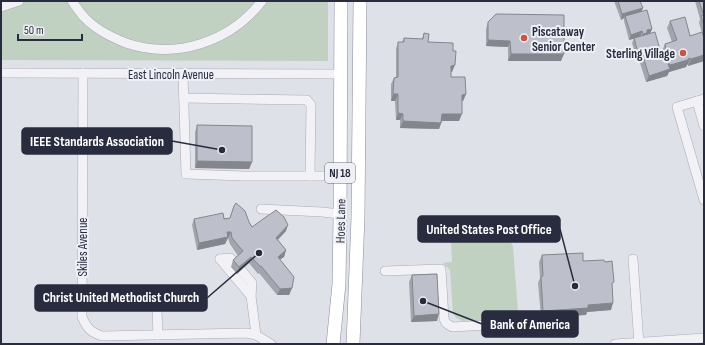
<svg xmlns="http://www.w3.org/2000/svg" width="705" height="345" viewBox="0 0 705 345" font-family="'Sofia Sans Condensed',sans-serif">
<rect width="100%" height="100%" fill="#dfe1e8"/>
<!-- green -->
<g fill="#c1d1c1">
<path d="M1,1H328V61L1,60Z"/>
<path d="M503,237C509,239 511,241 513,247L518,312L515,318H511L463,321L456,318L453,313L450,270L443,263L452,262L451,240Z"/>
</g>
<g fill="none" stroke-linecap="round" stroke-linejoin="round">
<defs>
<g id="minor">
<path d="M72,1C76,7 80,13 85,18C96,30 111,37 126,43C176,60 230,42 262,1"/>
<path d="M1,7L19,1"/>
<path d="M1,73L340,74"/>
<path d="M83,73L82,317C87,328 90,332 102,336L247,333L256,335L271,344"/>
<path d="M183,74L186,174L243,176H340"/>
<path d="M184,98L307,100L311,105L310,176"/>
<path d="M704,99L677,107L704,200"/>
<path d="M697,101L704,126"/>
<path d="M261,209L322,212L340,214"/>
<path d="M220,259L251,296L256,335"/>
<path d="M220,259L230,258L235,263"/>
<path d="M633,259L639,344"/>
<path d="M241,270L252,283L251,296"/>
<path d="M385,271L441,269L444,319L446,323L452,327L524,323"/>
<path d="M157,310L158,335"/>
<path d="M615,344L704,338"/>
</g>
<g id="highway">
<path d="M333,344L339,284L340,217L341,1"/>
<path d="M353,344L358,217L360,1"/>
</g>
</defs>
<!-- minor casing -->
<use href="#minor" stroke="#a8abb5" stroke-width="10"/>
<!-- highway casing -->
<use href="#highway" stroke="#888b9e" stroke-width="14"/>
<!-- minor -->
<use href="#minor" stroke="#f2f2f6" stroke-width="9"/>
<!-- highway -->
<use href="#highway" stroke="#fff" stroke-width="13"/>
</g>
<!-- wall -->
<g fill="#a3a4ae">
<path d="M614,1H640L641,11L652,29L650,33L660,51H662L665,44L672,42L667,28L670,21L690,36L702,33L699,23L700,19L695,1H704V61L688,66V64L687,65L686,67L669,72L667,76L646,82L640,63L641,61L638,62L632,43L634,38L629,40L624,21V18L621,20Z"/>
<path d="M488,22L561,61H508V47L486,46V29Z"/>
<path d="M424,33L428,42L452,72H451V77L466,94L463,101H462L459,121H442L439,129L400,128V120H396L395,101H391V84L394,78L396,77V49L398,42H402L404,38L422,39Z"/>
<path d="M197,125L252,162L249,169L195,168V132Z"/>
<path d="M234,206L249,222L252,227L286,231L278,240L286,250L284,257L280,259L292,288L289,295H277L259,273L258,274L249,263L237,274L231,267L233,260L238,256L230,244L228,238L227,239L225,244L197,250L192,225L194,219L230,218Z"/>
<path d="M542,255L583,261L605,262L612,287L611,310L587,312L586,315L541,317L538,283L540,278L539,262Z"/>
<path d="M412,275L437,321L411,322L409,282Z"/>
</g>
<!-- shaded-wall -->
<g fill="#84868d">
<path d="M643,8L641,13L625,16L624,18L621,20L622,14Z"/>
<path d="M652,29L650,34L641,39L643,34L647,30Z"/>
<path d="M642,31L640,37L629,40L631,35Z"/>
<path d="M488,40L510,41L508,47L486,46Z"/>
<path d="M660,50L643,56L641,61L638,62L639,57Z"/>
<path d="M511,54H564L561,61H508Z"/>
<path d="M704,55V61L688,66L691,59Z"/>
<path d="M690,58L688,64L687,65L686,67L669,72L667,76L646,82L649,76L668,64H670L668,70H669L670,65Z"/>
<path d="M455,65L452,72H449L451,66Z"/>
<path d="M393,94H398L395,101H391Z"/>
<path d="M466,94L463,101H460L462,95Z"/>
<path d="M398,113L403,114L400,120H396Z"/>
<path d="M442,114H462L459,121H440Z"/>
<path d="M403,121L441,123L439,129L400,128Z"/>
<path d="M197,161L252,162L249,169L195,168Z"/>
<path d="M288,225L286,231L273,244L276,238Z"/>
<path d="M227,232H231L225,244L197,250L199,243Z"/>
<path d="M286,250L284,257L275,263L278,257Z"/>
<path d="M251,257L249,263L237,274L239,267Z"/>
<path d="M292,288L289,295H277L280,289Z"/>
<path d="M613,303L611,310L587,312L586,315L541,317L543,311L588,305Z"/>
<path d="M439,314L437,321L411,322L414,316Z"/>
</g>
<!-- building -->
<g fill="#bdbfca" stroke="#84868d">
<path d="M618,1H640L643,8L622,14Z"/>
<path d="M699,1H704V13H703Z"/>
<path d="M647,10L652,29L647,30V33L643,34L642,31L631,35L625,16Z"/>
<path d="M496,14L564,15V54H511L510,41L488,40V22Z"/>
<path d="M704,15V26L701,16Z"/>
<path d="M685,17L690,36L702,32L704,38V55L691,59L690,58L688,59V60L670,65V64H668L670,69L649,76L643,56L666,49L665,44L677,40L670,21Z"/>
<path d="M655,32L660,50L639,57L634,38Z"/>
<path d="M424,33L429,34L428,42L453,43V51H456L455,65L451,66V77H465L466,94L462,95V114H442L441,123L403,121V114L398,113V94H393L394,78L398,77V42H404V38L423,39Z"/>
<path d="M197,125L252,126V162L197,161Z"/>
<path d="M236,203L245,211L249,222L252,227L276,210L284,217L288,225L276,238L286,250L278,257L294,277L292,288L280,289L261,266V267L251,257L239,267L233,260L243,251L232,238L231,232H227L228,237L199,243L194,219L223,213L224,219L230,218L234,206Z"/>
<path d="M583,253V261L604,260L605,262L612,261L614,282L612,283L613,303L588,305V308L543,311L541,277L543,276L542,255Z"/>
<path d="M437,274L439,314L414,316L412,275Z"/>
</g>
<!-- markers -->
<g fill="#c8554a" stroke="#eff0f6" stroke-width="1.5">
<circle cx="524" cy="38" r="4"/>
<circle cx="683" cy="53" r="4"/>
</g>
<g text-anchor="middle" stroke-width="4" stroke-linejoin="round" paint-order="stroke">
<!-- shield labels -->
<rect fill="#eff0f6" stroke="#646775" stroke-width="1" x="325" y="163" width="30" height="20" rx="3"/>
<g font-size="12" font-weight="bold" fill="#292c3e">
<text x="340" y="177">NJ 18</text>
</g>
<!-- poi labels -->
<g font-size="13" font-weight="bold" fill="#292c3e" stroke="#eff0f6" text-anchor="start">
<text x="532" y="36">Piscataway<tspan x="532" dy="15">Senior Center</tspan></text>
<text x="675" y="58" text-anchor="end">Sterling Village</text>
</g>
<!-- street labels -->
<g font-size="13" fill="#292c3e" stroke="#eff0f6">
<text x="171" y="79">East Lincoln Avenue</text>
<text transform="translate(340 221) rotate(-89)" y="5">Hoes Lane</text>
<text transform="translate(82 247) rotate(-90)" y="5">Skiles Avenue</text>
</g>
</g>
<!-- callouts -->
<path fill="none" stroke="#292c3e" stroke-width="1.5" d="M222 150L172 141M575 286L560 229M259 253L207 298M423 301L482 324"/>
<g fill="#292c3e" stroke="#eff0f6" stroke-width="1.5">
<circle cx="222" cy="150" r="4"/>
<circle cx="575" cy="286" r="4"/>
<circle cx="259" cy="253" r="4"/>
<circle cx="423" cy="301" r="4"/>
</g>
<g fill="#292c3e" stroke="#292c3e" stroke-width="1.5">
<rect x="22" y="128" width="150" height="26" rx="4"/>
<rect x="418" y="216" width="142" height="26" rx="4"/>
<rect x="35" y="285" width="172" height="26" rx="4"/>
<rect x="482" y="311" width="96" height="26" rx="4"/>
</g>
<g font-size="14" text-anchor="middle" font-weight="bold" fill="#fff">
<text x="97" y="146">IEEE Standards Association</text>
<text x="489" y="234">United States Post Office</text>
<text x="121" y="302">Christ United Methodist Church</text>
<text x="530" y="329">Bank of America</text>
</g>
<!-- border -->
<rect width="705" height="345" fill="none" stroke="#292c3e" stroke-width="4"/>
<!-- scale -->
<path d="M18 34v6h64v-6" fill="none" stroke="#292c3e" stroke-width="2"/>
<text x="24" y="34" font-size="12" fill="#292c3e" stroke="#eff0f6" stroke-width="3" paint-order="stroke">50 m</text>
</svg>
